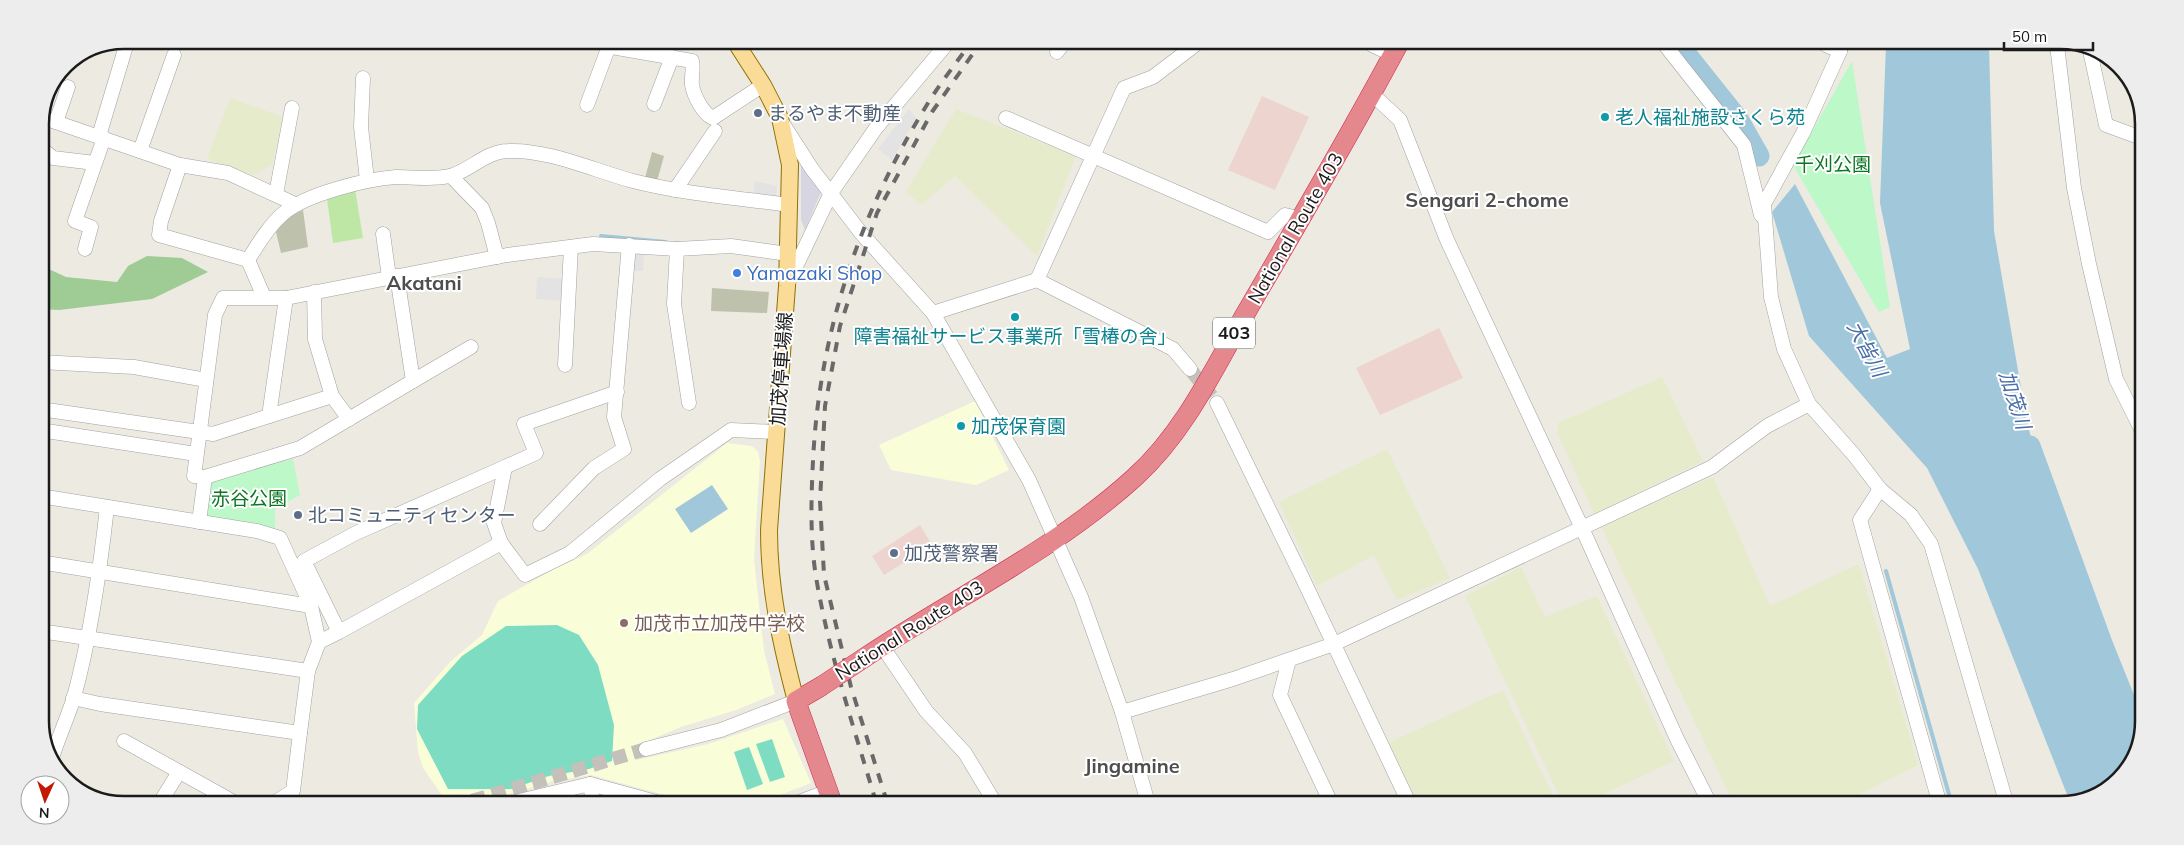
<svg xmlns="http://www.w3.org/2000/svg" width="2184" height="845" viewBox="0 0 2184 845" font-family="Mulish,'Noto Sans JP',sans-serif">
<rect width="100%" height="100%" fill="#edeae1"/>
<!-- commercial -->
<g fill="#eed4cf">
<path d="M1262,96L1309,117L1275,190L1228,170Z"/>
<path d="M1439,328L1463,378L1380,415L1356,368Z"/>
<path d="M920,525L932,545L884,575L872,556Z"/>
</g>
<!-- education -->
<g fill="#fafed8">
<path d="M975,401L1009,470L976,485L891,470L879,445Z"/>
<path d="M727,443L752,446L758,452L760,461L754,559L764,651L775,694L736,710L681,727L638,745L637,760L708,744L783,719L811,783L762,802H691L591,775L554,781L485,801H467L462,794L446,801L423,768L418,752L414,703L451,661L482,635L498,601L556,568L587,554Z"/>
</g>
<!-- construction -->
<g fill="#bec1ac">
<path d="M652,152L664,156L657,181L645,178Z"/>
<path d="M303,210L308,247L281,253L276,232L284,220Z"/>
<path d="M712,288L769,292L767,313L711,311Z"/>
</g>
<!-- farmland -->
<g fill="#e6eccb">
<path d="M230,98L283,117L272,164L255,175L207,159Z"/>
<path d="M956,109L1076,156L1037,256L955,176L921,205L906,192Z"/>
<path d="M1662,377L1703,461L1594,514L1557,432L1558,423Z"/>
<path d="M1387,449L1450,578L1397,600L1374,555L1317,586L1279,502Z"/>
<path d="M1713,477L1770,606L1859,564L1918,765L1858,795L1862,805L1734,804L1601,526Z"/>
<path d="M1521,567L1545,617L1597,596L1674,761L1583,804H1563L1465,596Z"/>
<path d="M1503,690L1557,804H1417L1388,743Z"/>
</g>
<!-- grass -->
<path fill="#bee7a6" d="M355,189L363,238L333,243L327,199Z"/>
<!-- forest -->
<path fill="#9fcc95" d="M147,256L182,258L208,272L152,299L59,310L40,309V265L66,277L117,282L128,266Z"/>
<!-- park -->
<g fill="#bcf8c8">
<path d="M1852,61L1890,307L1879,312L1793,165Z"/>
<path d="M293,459L300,495L275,509V529L203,519L208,480Z"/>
</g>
<!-- pitch -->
<g fill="#7edcc3">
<path d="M557,625L579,635L598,665L614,725L612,761L589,769L549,776L511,789H448L417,729L418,705L462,656L506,626Z"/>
<path d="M772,739L785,777L770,782L756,744Z"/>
<path d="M749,747L763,784L747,790L734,752Z"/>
</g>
<!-- parking -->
<g fill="#e3e3e3">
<path d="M909,109L916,118L892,160L878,149Z"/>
<path d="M755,181L777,186L776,201L753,197Z"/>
<path d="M635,252L644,253L643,271H630Z"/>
<path d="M537,277L566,279L564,301L536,299Z"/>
</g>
<!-- plaza -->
<path fill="#d7d5e2" d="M801,164L821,192L805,230L801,220Z"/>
<!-- water -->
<g fill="#a1c7da">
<path d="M1886,45H1989L1994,231L2026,417L2054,533L2137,752L2107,791L2070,802L1978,569L1927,468L1809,336L1772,212L1795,184L1887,358L1910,349L1880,203Z"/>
<path d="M712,485L728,509L691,533L675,509Z"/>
</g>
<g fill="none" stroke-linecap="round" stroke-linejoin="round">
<!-- stream -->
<g stroke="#a1c7da" stroke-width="4">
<path d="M601,236L666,242"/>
<path d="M1886,571L1952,805"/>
</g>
<!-- river -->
<g stroke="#a1c7da" stroke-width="21">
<path d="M1679,45L1738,119L1759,156"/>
<path d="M2030,446L2103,646L2140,738"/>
</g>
<!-- minor-tunnel -->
<g stroke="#c3c1b9" stroke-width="14" stroke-dasharray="14 7" stroke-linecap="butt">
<path d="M1190,369L1217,403"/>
<path d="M472,801L646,749"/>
</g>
<defs>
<g id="minor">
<path d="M1372,45L1393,55"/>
<path d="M1665,45L1744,145L1761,215"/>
<path d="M1826,45L1840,51"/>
<path d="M1840,45V51L1803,133L1764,204L1771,297L1784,349L1809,404L1854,455L1880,489L1911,515L1931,544L2007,805"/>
<path d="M2057,45L2074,188L2089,264L2116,379L2142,431"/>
<path d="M606,46L692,61C694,69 691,77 692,85C694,96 703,114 713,118L763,85"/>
<path d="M2089,46L2106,125L2144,139"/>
<path d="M1057,52L1062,45"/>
<path d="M363,78L361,127L367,180"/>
<path d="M1372,94L1400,120L1447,240L1582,528L1677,739L1710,804"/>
<path d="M654,104L672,57"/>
<path d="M587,105L609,46"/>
<path d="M41,117L180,165L228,173L295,204"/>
<path d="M1006,118L1268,232L1285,215L1301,219"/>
<path d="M56,122L68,87"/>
<path d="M783,124L812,169L861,233L933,313L1029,480L1081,597L1122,712L1148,803"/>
<path d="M99,136L126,46"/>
<path d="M40,147L53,158L95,163"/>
<path d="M140,151L174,55"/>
<path d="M180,165L161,221L159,235L248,260"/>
<path d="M451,176L482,208L488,223L497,257"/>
<path d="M675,190L715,131"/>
<path d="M276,194L292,108"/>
<path d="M383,234L389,277"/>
<path d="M85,249L91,227L75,221L104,138"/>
<path d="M677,249L674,304L689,403"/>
<path d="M397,276L413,381L300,448L205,477L194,476L215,315L223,298H286L507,255L593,244L677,249L731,246L788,254"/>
<path d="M1037,280L1124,88L1153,77L1195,45"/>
<path d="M788,283L831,193L876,128L945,46"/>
<path d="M314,292L315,339L332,396L349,419"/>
<path d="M264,297L248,260C258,244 270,224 285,212C308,194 366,179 396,177C411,177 439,180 453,175C471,169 488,151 508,151C548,149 595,171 633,181C684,194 738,198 790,205"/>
<path d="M933,313L1037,280L1173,349L1190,369"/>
<path d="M40,362L134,367L206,380"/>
<path d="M565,365L571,247"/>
<path d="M413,381L471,347"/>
<path d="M1217,403L1301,575L1409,803"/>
<path d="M40,409L213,434L332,396"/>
<path d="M269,416L286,298"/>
<path d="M40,430L196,454"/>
<path d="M505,467L536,453L524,424L617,392"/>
<path d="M1880,489L1860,520L1940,805"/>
<path d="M40,496L257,531L280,538L311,606"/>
<path d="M199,522L205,477"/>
<path d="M540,524L594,468L624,449L614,417L629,245"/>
<path d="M501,543L525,575L570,553L660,479L731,430L776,432"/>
<path d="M40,562L311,606L319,642L308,671L300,733L100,704L73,698"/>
<path d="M40,631L308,671"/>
<path d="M319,642L339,632L501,543L494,523L505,467L356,533L304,561L339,632"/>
<path d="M882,646L926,711L965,753L995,803"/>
<path d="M1289,660L1280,695L1331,803"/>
<path d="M1122,712L1233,679L1334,644L1712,467L1767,426L1809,404"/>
<path d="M124,741L232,801"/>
<path d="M646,749L721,730L796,701"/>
<path d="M52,758C58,738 68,717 74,697C91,635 100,571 107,507"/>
<path d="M590,784L593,802"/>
<path d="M161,801L179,772"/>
<path d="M277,801L293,791L300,733"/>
<path d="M519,801L590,784L656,802"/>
<path d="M799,802L828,791"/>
</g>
<path id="major" d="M738,46L763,85L780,118L790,165L787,286L769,530C769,590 781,644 796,701"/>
<g id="highway">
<path d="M864,658C954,598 1055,550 1135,477C1185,432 1214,368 1247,311C1298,223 1350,135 1398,45"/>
<path d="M820,687L796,701L832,802"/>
</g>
</defs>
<!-- minor casing -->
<use href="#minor" stroke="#a2a2a2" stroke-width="15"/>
<!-- major casing -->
<use href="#major" stroke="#907202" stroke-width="18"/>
<!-- highway casing -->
<use href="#highway" stroke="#d3264d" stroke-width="20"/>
<!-- minor -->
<use href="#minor" stroke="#fff" stroke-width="14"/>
<!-- major -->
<use href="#major" stroke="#fadb98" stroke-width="16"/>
<!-- highway -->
<use href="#highway" stroke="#e4888e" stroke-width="19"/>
<!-- rail -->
<g stroke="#696969" stroke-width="4" stroke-dasharray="10 10" stroke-linecap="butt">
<path d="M876,802C854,728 829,654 816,577C810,539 811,499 813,461C819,334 859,215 925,108C938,86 954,66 969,45"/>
<path d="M887,802L851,687L824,575L820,501L825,406L840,326L877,213L932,112L979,45"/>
</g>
<defs>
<path id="highway-bridge" d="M820,687L864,658"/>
</defs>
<!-- highway-bridge casing -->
<use href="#highway-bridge" stroke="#d3264d" stroke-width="20" stroke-linecap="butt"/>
<!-- highway-bridge -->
<use href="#highway-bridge" stroke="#e4888e" stroke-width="19"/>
</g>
<!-- markers -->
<g fill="#5c6f8a" stroke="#fff" stroke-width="2">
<circle cx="758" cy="113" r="5"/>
<circle cx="298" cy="515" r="5"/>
<circle cx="894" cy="553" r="5"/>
</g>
<g fill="#0f9aa8" stroke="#fff" stroke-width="2">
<circle cx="1605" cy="117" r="5"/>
<circle cx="1015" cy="317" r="5"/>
<circle cx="961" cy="426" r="5"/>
</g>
<circle fill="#3f7fe0" stroke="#fff" stroke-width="2" cx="737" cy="273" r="5"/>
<circle fill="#8d6e63" stroke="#fff" stroke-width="2" cx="624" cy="623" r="5"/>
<g text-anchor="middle" stroke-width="4" stroke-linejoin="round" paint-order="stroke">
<!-- shield labels -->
<rect fill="#fff" stroke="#5f5f5f" stroke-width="1" x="1213" y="317.5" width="42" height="31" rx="4"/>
<g font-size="18" font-weight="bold" fill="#1b1b1b">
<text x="1234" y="339">403</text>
</g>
<!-- service labels -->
<g font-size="19" fill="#4e5e75" stroke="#fff" text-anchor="start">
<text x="768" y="120">まるやま不動産</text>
<text x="308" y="522">北コミュニティセンター</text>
<text x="904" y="560">加茂警察署</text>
</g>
<!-- culture labels -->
<g font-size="19" fill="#0d838f" stroke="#fff" text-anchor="start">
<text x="1615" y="124">老人福祉施設さくら苑</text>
<text x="1015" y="343" text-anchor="middle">障害福祉サービス事業所「雪椿の舎」</text>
<text x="971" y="433">加茂保育園</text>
</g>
<!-- park labels -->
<g font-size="19" fill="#0c7621" stroke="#fff">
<text x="1833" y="171">千刈公園</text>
<text x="249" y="505">赤谷公園</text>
</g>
<!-- street labels -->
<g font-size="19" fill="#1b1b1b" stroke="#fff">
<text transform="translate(1295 228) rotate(-60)" y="7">National Route 403</text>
<text transform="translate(781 369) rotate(-86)" y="7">加茂停車場線</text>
<text transform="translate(909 630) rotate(-32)" y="7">National Route 403</text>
</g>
<!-- shop labels -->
<g font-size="19" fill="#366cbe" stroke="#fff" text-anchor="start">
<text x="747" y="280">Yamazaki Shop</text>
</g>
<!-- education labels -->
<g font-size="19" fill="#785e54" stroke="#fff" text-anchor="start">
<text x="634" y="630">加茂市立加茂中学校</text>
</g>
<!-- neighbourhood labels -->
<g font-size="20" font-weight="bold" fill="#4e4e4e" stroke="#fff">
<text x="1487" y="207">Sengari 2-chome</text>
<text x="424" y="290">Akatani</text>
<text x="1132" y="773">Jingamine</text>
</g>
<!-- water labels -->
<g font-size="20" font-style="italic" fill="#4a6ea8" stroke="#fff">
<text transform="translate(1867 349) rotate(62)" y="7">大皆川</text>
<text transform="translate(2015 400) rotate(72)" y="7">加茂川</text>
</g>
</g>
<!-- crop -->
<path d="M0 0H2184V845H0ZM124 49H2060A75 75 0 0 1 2135 124V721A75 75 0 0 1 2060 796H124A75 75 0 0 1 49 721V124A75 75 0 0 1 124 49Z" fill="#ededed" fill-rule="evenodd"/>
<path fill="none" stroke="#1b1b1b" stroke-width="2.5" d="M124 49H2060A75 75 0 0 1 2135 124V721A75 75 0 0 1 2060 796H124A75 75 0 0 1 49 721V124A75 75 0 0 1 124 49Z"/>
<!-- north arrow -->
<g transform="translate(45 800) rotate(183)"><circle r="24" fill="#ffffff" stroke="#a4a4a4"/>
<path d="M0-4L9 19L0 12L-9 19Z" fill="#c31903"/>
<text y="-8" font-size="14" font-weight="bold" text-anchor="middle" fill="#1b1b1b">N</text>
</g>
<!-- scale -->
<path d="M2004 42v8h89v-8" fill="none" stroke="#1b1b1b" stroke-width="2.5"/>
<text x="2012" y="42" font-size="15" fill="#1b1b1b" stroke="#ffffff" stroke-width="4" paint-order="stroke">50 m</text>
</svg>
